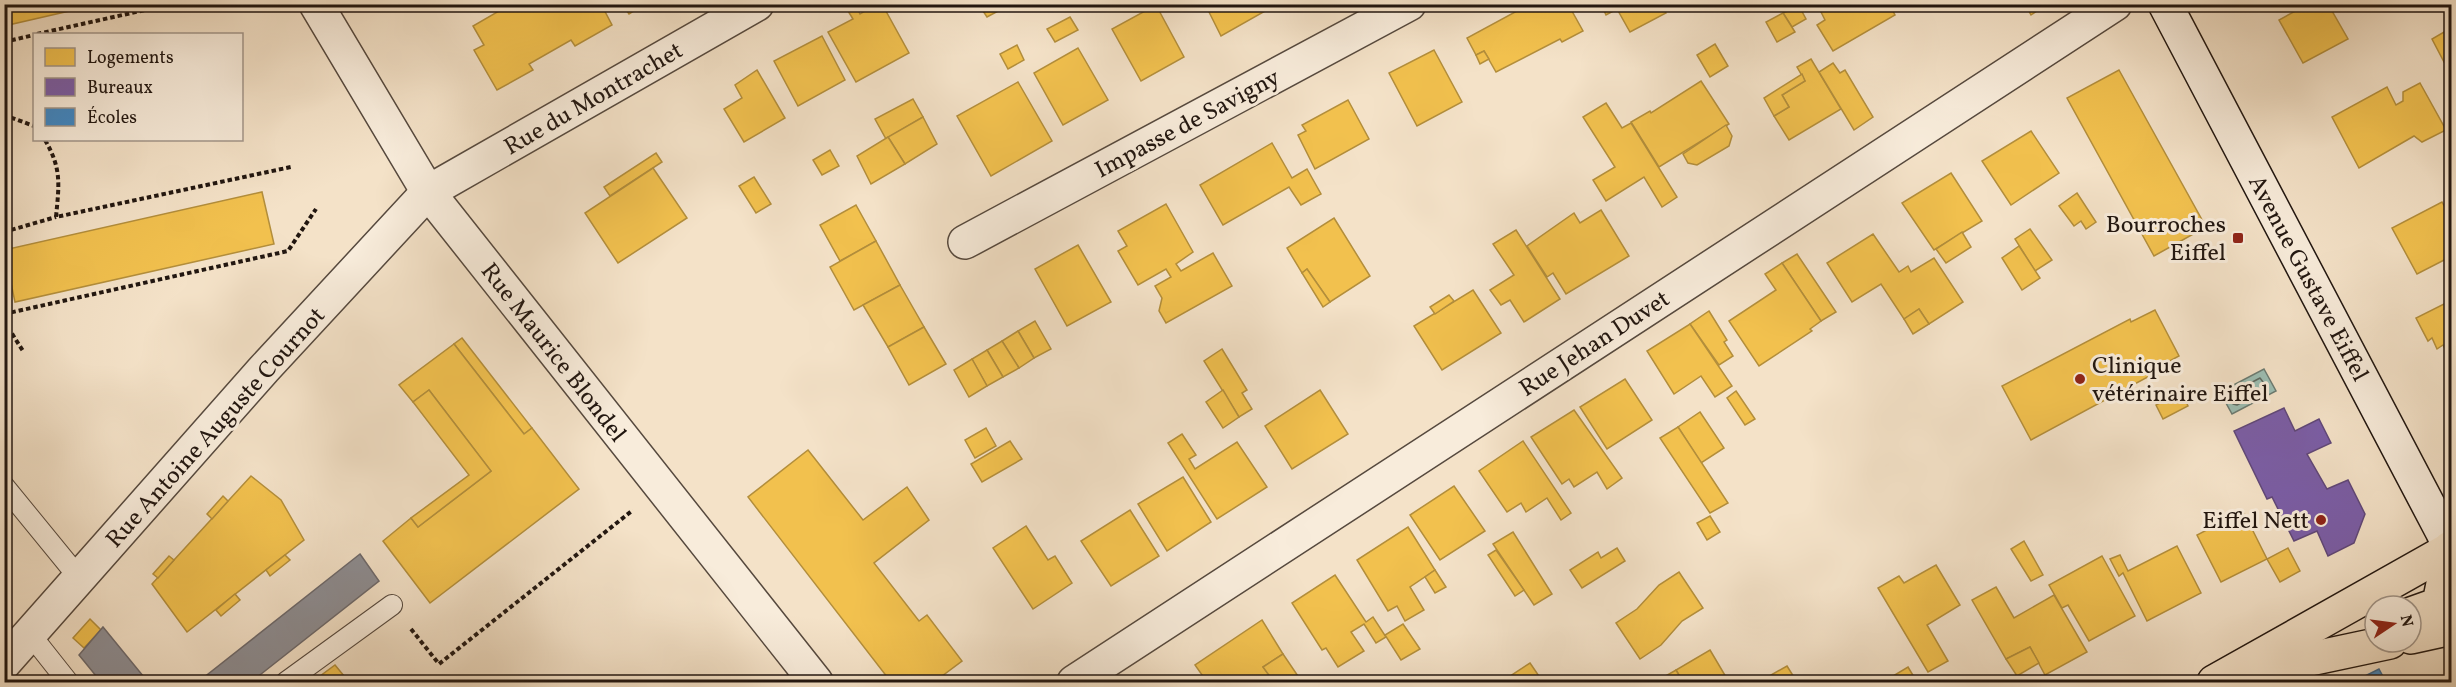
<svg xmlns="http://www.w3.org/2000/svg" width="2456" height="687" viewBox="0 0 2456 687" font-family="Vollkorn,serif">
<rect width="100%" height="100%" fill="#f4e2c8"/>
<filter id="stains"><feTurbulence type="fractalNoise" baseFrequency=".00333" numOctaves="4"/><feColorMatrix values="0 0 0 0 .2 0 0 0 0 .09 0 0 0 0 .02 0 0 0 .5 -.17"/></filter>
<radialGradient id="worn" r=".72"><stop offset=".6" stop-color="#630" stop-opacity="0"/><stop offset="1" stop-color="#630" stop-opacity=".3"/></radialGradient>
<!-- water -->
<path fill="#9cbeb3" stroke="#6b7b72" stroke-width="1.5" d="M2264,369L2276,391L2232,414L2220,392Z"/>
<!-- homes -->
<g fill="#f2c14e" stroke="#b38e3b" stroke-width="1.5">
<path d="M4,4H100L4,26Z"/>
<path d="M511,4H601L612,25L575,46L571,40L529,64L533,70L497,90L474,50L484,45L473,26Z"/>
<path d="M622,4H645L629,14Z"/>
<path d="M877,4H882L909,53L856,82L828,32L853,19L848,11L856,6L860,14Z"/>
<path d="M988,4H1002L1004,8L987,17L981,8Z"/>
<path d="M1205,4H1264L1267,10L1221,36Z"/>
<path d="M1530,4H1568L1583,31L1562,42L1560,39L1496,72L1484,51L1476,55L1467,38Z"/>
<path d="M1601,4H1661L1666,13L1630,32L1617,9L1606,15Z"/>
<path d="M1832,4H1889L1895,15L1833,51L1817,25L1825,20L1821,12Z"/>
<path d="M2025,4H2047L2031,15Z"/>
<path d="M2308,4H2328L2348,39L2303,63L2279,20Z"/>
<path d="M1156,5L1184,57L1141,81L1112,29Z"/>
<path d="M1799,6L1806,19L1792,27L1783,13Z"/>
<path d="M1783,13L1795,32L1777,42L1766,22Z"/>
<path d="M1070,17L1078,30L1055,42L1047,29Z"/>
<path d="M2444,32L2452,46V58L2444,62L2432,39Z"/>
<path d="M822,36L845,80L798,106L774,61Z"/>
<path d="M1715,44L1728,66L1710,77L1697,55Z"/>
<path d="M1017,45L1024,60L1008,69L1000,54Z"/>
<path d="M1078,48L1108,100L1063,125L1034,73Z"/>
<path d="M1434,50L1462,102L1417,126L1389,73Z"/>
<path d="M1484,51L1489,59L1480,64L1476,55Z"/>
<path d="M1811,59L1841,109L1789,140L1774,116L1789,107L1782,95L1805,81L1797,67Z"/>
<path d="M1833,63L1840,73L1845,70L1873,117L1854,130L1819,72Z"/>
<path d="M757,70L785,118L744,142L724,109L742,98L735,85Z"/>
<path d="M2119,70L2206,227L2154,256L2067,98Z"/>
<path d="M1802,74L1805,81L1782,95L1789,107L1774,116L1764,98Z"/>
<path d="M1701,81L1729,124L1659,167L1631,122L1650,111L1651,113Z"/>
<path d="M1018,82L1052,141L991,176L957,116Z"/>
<path d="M2420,83L2446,130L2422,142L2414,136L2359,168L2332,117L2387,87L2396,105L2403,101V92Z"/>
<path d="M913,99L923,117L886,139L875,119Z"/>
<path d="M1348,100L1369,139L1315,169L1298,135L1306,131L1302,125Z"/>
<path d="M1606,103L1622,128L1631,123L1677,197L1662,207L1644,177L1606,201L1593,180L1615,167L1583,117Z"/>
<path d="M923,117L937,144L905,164L888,137Z"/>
<path d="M1726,125L1732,136L1729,146L1697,165L1688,163L1683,154Z"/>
<path d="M2031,131L2059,173L2011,205L1982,161Z"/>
<path d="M888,137L905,164L871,184L857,156Z"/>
<path d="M1272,143L1292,178L1307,169L1321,194L1301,205L1289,187L1223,225L1200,185Z"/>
<path d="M830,150L839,166L822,175L813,160Z"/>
<path d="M656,153L662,162L610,196L604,187Z"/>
<path d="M653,168L687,218L618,263L585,213Z"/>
<path d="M1951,173L1982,221L1934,250L1902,203Z"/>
<path d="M754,177L771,204L756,213L739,186Z"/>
<path d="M262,192L274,244L15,302L4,250Z"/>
<path d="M2077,193L2096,222L2086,229L2081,221L2074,226L2059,206Z"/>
<path d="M2442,202L2452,220V256L2417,274L2392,228Z"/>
<path d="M1166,204L1193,252L1176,264L1181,271L1213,253L1232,286L1166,323L1159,311L1162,298L1155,286L1171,277L1166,269L1138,285L1118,251L1127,246L1118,231Z"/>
<path d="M856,205L876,241L840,261L820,225Z"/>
<path d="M1601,210L1629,256L1566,294L1553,273L1547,277L1527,246L1574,213L1580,223Z"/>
<path d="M1334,218L1370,276L1330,302L1307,269L1302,273L1287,248Z"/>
<path d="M2030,229L2052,260L2035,271L2015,239Z"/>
<path d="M1516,230L1560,299L1524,322L1510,300L1501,305L1490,290L1514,275L1493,244Z"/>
<path d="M1962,232L1971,247L1946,263L1936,249Z"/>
<path d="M1873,234L1899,272L1908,266L1911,272L1934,258L1963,302L1929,324L1919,309L1904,319L1881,284L1852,302L1827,263Z"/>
<path d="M876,241L900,285L854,310L830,267Z"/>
<path d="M1078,245L1111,302L1067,326L1035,269Z"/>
<path d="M2019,246L2040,278L2022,290L2002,258Z"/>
<path d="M1797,254L1836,312L1821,321L1782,263Z"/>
<path d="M1782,263L1821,321L1810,329L1812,331L1759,366L1729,321L1776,290L1765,274Z"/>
<path d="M1307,269L1330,302L1323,307L1302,273Z"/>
<path d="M900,285L924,327L888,347L863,305Z"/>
<path d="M1473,290L1501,333L1442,370L1414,326Z"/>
<path d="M1449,295L1454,301L1435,314L1430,307Z"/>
<path d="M2452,300V364L2443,345L2437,349L2432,338L2428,341L2416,318Z"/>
<path d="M1919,309L1929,324L1913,334L1904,319Z"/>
<path d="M2155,310L2179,356L2155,369L2157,372L2031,440L2002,386L2130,319L2131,322Z"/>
<path d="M1709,311L1727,340L1724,342L1733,356L1719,365L1690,324Z"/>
<path d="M1035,321L1051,349L1034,358L1018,331Z"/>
<path d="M1690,324L1732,386L1715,397L1701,376L1674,394L1647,351Z"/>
<path d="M924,327L946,364L909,385L888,347Z"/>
<path d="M1018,331L1034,358L1019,368L1002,341Z"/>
<path d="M462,338L532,428L524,434L454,344Z"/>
<path d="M1002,341L1019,368L1003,377L987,350Z"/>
<path d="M454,344L524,434L532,428L579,489L430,603L383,541L411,518L418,527L491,471L429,390L413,402L399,385Z"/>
<path d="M1222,349L1247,390L1242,393L1252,409L1239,417L1204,361Z"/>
<path d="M987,350L1003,377L987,386L972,359Z"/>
<path d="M972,359L987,386L969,397L954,370Z"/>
<path d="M1625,379L1652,420L1607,449L1580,407Z"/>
<path d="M429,390L491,471L418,527L411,518L469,475L413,402Z"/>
<path d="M1223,390L1239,417L1223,428L1206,402Z"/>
<path d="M1320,390L1348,434L1292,469L1265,426Z"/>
<path d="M1736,391L1755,419L1745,425L1727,398Z"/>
<path d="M2181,391L2188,406L2163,419L2156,405Z"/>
<path d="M1574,410L1622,478L1607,489L1597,472L1574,487L1569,479L1562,484L1531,437Z"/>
<path d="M1700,412L1724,448L1701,463L1678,427Z"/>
<path d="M1678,427L1728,503L1710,513L1660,438Z"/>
<path d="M986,428L996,446L975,458L965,440Z"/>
<path d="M1182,434L1196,455L1189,459L1195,469L1237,442L1267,487L1217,519L1168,443Z"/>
<path d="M1010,441L1022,459L982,482L971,464Z"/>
<path d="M1523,441L1571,513L1561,520L1547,498L1526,512L1521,503L1507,512L1479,471Z"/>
<path d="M808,450L863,520L907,487L929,520L874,563L919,621L927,615L962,661L934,682H891L748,497Z"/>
<path d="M251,476L281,500L304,540L187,632L152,584Z"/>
<path d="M1183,477L1211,522L1167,551L1138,504Z"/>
<path d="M1454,486L1485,531L1440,560L1410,515Z"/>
<path d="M223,496L228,501L212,519L207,514Z"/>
<path d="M1130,510L1159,556L1111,586L1081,541Z"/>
<path d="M2243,511L2267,559L2221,582L2197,535Z"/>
<path d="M1710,516L1720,532L1707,540L1697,523Z"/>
<path d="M1026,526L1048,560L1055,556L1072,583L1033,609L993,548Z"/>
<path d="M1408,527L1435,570L1410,587L1424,610L1405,621L1397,606L1388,611L1357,560Z"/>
<path d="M1513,532L1552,594L1534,605L1493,544Z"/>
<path d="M2024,541L2043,575L2031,581L2011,549Z"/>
<path d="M2177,546L2201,593L2147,621L2123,573L2119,576L2110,559L2120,555L2128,571Z"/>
<path d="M1617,548L1625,561L1582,588L1570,570L1598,552L1601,558Z"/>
<path d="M2288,548L2300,571L2280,582L2267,559Z"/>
<path d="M1496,550L1524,590L1515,596L1488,555Z"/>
<path d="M285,555L290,560L270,576L266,570Z"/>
<path d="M169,556L174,560L158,578L153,574Z"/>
<path d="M2102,556L2135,616L2089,641L2068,605L2062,608L2049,585Z"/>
<path d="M1936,565L1960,605L1927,625L1948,661L1928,672L1878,588L1899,576L1904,583Z"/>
<path d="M1435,570L1446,587L1435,593L1425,577Z"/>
<path d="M1679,572L1703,608L1682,621L1661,645L1640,659L1616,623L1637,609L1659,585Z"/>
<path d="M1335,575L1366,622L1373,617L1386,637L1376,643L1364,624L1351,632L1364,651L1338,667L1326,648L1322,650L1292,603Z"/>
<path d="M1996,587L2014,618L2054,595L2087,652L2045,675L2030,647L2006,659L1972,600Z"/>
<path d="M235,594L240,600L221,616L216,610Z"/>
<path d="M90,619L101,630L84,648L73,638Z"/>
<path d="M1262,620L1283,654L1263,667L1274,682H1207L1195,665Z"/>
<path d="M1403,624L1420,649L1401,660L1385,635Z"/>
<path d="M2030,647L2039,663L2017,676L2006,659Z"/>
<path d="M1710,650L1726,677L1717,682H1683L1676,670Z"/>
<path d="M1283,654L1302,682H1274L1263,667Z"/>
<path d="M1530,663L1543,682H1502L1507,678Z"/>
<path d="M335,665L349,682H312Z"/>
<path d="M1787,666L1797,682H1766L1764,679Z"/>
<path d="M1908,667L1917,682H1883Z"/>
<path d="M1676,670L1683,682H1655Z"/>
</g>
<!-- offices -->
<path fill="#7b5ea7" stroke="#60487a" stroke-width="1.5" d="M2284,408L2295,431L2319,419L2331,443L2307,454L2327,489L2348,480L2365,514L2354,543L2328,556L2317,531L2294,541L2272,497L2267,499L2234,431Z"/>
<!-- schools -->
<path fill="#3f88c5" stroke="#36668f" stroke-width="1.5" d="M2379,669L2386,682H2353Z"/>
<!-- industry -->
<g fill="#8d8d92" stroke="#6d696b" stroke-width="1.5">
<path d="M360,554L379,581L251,682H198Z"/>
<path d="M103,627L148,682H101L79,655Z"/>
</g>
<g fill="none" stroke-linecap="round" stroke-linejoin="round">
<!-- shore -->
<path stroke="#5e6a62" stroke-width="1.5" d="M2260,378L2266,386V389L2237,405L2233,404L2230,394Z"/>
<defs>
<g id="lane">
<path d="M4,486L80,579"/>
<path d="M30,634L68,682"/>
<path d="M286,682L392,605"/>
</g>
<g id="street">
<path d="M316,4L428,192L816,682"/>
<path d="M965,242L1409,4"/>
<path d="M4,663L264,369L428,192L757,4"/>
<path d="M1074,682L2115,4"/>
</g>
<path id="secondary" d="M2165,4L2442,531L2452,552"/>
<g id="primary">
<path d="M2411,614L2439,604L2450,548"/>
<path d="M2411,637L2452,628"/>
<path d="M2254,671L2390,642"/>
<path d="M2214,682L2452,548"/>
</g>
</defs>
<!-- lane casing -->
<use href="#lane" stroke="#56493e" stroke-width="22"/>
<!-- street casing -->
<use href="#street" stroke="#56493e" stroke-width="36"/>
<!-- secondary casing -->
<use href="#secondary" stroke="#211610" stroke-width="36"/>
<!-- primary casing -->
<use href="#primary" stroke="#211610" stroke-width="36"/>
<!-- path -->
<g stroke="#211610" stroke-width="4" stroke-dasharray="4.5 3" stroke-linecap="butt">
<path d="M37,34L172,4"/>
<path d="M4,42L34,35"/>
<path d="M4,115L34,126"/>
<path d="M45,140C62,169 59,185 56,217L291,167"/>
<path d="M4,232L56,217"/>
<path d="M4,314L288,251L316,209"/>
<path d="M4,321L23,351"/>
<path d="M411,629L439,664L633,510"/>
</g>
<!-- lane -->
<use href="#lane" stroke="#f8ecdb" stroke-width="20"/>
<!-- street -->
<use href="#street" stroke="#f8ecdb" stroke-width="33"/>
<!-- secondary -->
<use href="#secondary" stroke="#f8ecdb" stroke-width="33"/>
<!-- primary -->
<use href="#primary" stroke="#f4e2c8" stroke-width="33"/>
</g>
<!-- markers -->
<g fill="#8f2418" stroke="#f8ecdb" stroke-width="2">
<rect x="2232" y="232" width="12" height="12" rx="3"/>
<circle cx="2080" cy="379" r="6"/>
<circle cx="2321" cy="520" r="6"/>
</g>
<g text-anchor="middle" stroke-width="6" stroke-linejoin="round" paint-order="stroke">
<!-- street labels -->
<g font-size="24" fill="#211610" stroke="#f8ecdb">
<text transform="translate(593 98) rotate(-30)" y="8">Rue du Montrachet</text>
<text transform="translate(1187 123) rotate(-28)" y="8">Impasse de Savigny</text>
<text transform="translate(2309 278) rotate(62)" y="8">Avenue Gustave Eiffel</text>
<text transform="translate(1594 343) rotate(-33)" y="8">Rue Jehan Duvet</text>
<text transform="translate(554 352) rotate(52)" y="8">Rue Maurice Blondel</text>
<text transform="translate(215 427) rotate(-48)" y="8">Rue Antoine Auguste Cournot</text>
</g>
<!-- poi labels -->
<g font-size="24" fill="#211610" stroke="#f8ecdb" text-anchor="end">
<text x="2226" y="232">Bourroches<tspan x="2226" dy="28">Eiffel</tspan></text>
<text x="2092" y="373" text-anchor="start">Clinique<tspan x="2092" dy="28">vétérinaire Eiffel</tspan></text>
<text x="2309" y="528">Eiffel Nett</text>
</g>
</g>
<!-- margin -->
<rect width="2456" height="687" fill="none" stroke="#f4e2c8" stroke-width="24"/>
<rect x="6" y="6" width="2444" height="675" fill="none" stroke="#211610" stroke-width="3"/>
<rect x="12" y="12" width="2432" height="663" fill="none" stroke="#211610" stroke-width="1.5"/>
<!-- legend -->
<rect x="33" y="33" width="210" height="108" fill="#f8ecdb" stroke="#a2968a" stroke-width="1.5"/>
<rect x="45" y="48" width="30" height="18" fill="#f2c14e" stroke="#a2968a" stroke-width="1.5"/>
<text x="87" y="63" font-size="18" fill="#211610">Logements</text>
<rect x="45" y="78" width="30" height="18" fill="#7b5ea7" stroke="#a2968a" stroke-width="1.5"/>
<text x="87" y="93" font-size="18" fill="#211610">Bureaux</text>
<rect x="45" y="108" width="30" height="18" fill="#3f88c5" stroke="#a2968a" stroke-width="1.5"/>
<text x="87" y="123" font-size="18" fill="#211610">Écoles</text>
<!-- north arrow -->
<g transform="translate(2393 624) rotate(77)"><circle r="28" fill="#f8ecdb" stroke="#a2968a" stroke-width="1.5"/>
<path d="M0-4.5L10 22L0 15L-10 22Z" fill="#8f2418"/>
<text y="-9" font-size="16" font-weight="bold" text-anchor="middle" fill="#211610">N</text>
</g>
<rect width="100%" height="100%" filter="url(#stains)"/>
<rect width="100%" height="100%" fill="url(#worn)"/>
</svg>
